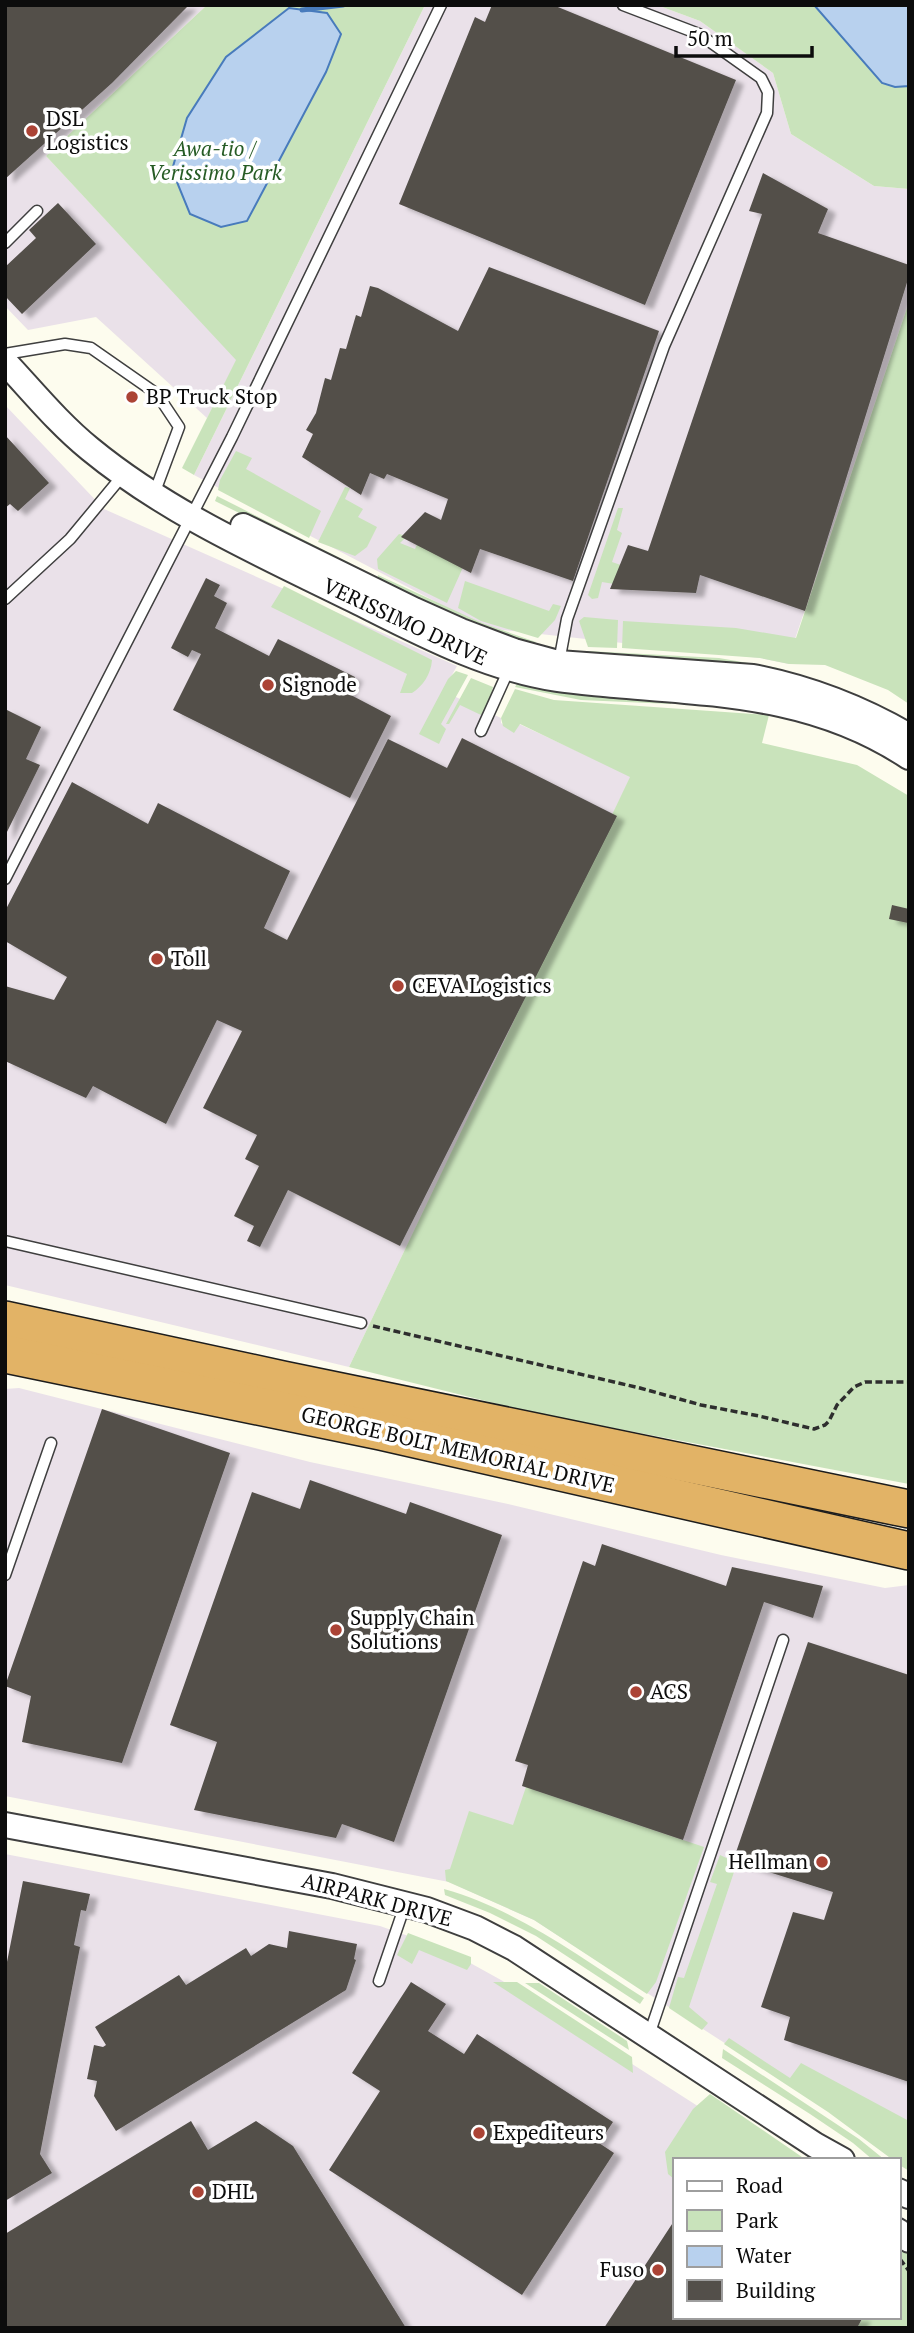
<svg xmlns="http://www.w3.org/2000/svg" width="914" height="2333" viewBox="0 0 914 2333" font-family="'PT Serif',serif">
<defs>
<filter id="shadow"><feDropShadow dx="8" dy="4.5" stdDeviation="2" flood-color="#0004"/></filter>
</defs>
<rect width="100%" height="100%" fill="#fdfcee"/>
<!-- industrial -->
<g fill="#eae1e9">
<path d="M5,5H207L46,156L237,360L207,418L96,317L28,330L5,306Z"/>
<path d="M425,5H657L700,21L773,73L791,134L874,186L909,189V302L794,642L789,664L760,658L486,628L194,475Z"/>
<path d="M5,405L104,509L457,666L443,691L501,718V723L513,732L519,724L631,776L349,1367L5,1285Z"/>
<path d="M19,1388L310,1462L508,1504L721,1555L885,1588L909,1585V2162L534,1920L449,1882L5,1796V1389Z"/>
<path d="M5,1854L380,1926L445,1949L501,1980L782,2160H674V2317H898L909,2328H5Z"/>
</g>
<!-- green -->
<g fill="#c9e3bb">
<path d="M207,5H425L194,475L182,468L236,360L46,156Z"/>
<path d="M657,5H909V189L874,186L791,134L773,73L700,21Z"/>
<path d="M909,302V704L888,690L825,665L789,664L760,658L622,648L623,621L736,628L796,638Z"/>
<path d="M236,451L252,458L246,469L321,511L309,538L218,490L220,480Z"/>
<path d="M345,487L350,488L345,499L363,509L358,517L377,527L367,547L355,556L318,542Z"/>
<path d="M217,496L350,563H340L215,501Z"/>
<path d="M618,508H623L617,530L622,533L612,562L621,565L614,584L602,582L598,598L592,599L588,595Z"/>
<path d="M399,534L407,536L400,543L415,549L418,542L464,565L447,603L378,569L377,559Z"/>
<path d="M378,575L482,623L536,642L529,648L377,582Z"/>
<path d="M465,581L549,611L553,604L561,606L555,620L538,638L481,621L458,608Z"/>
<path d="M284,586L432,660C431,674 423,686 412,693H400L407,674L271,607Z"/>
<path d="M584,617L618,620L617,648L588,647L579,621Z"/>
<path d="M587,651L719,658L778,668L777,672L588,658Z"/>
<path d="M456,671L468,675L441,724L446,729L439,744L419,734L448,679Z"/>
<path d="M471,678L493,687L488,706L481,715L460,705L449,724H446Z"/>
<path d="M519,681L671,697V704L581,700L515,687Z"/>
<path d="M515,689L554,700L769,715L762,743L857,765L909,796V1484L534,1413L349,1367L630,777L520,724L514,733L503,726L501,718Z"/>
<path d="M526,1787L704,1847L656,1982L647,1994L534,1920L446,1881L445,1870L450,1869L469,1811L513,1825Z"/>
<path d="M720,1855L737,1863L689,2007L708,2023L702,2030L669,2008L678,1977L684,1978L717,1884L710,1882Z"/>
<path d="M444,1889C518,1910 580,1957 644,1998L640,2004L536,1936L490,1913L445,1895Z"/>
<path d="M408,1933L471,1957V1964L467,1970L419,1950L412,1964L397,1955Z"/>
<path d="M493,1982H517L632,2057L633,2073Z"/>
<path d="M525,1983H539L627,2041L629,2050Z"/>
<path d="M729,2038L790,2078L801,2063L909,2121V2171L898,2164V2160H893L828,2112L724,2044Z"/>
<path d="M723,2049L859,2139L885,2160H873L853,2143L810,2114L722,2058Z"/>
<path d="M710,2094L802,2157L801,2160H674V2179L668,2174L665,2152L693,2109Z"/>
<path d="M898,2244L909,2255V2328H857L863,2317H898Z"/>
</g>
<!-- water -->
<g fill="#b8d1ee" stroke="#487bbc" stroke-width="2">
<path d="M814,5H909V86L895,87L882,83Z"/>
<path d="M289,8L327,13L341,34L326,72L247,221L221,227L190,214L172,170L187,118L226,57Z"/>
</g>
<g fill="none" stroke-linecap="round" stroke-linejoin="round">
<!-- stream -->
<path stroke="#487bbc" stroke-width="5" d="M302,10L343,5"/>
</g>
<!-- building -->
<g fill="#534f4a" filter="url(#shadow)">
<path d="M5,5H189L112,83L5,179Z"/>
<path d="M492,5H553L736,80L645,305L399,204L475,17L485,22Z"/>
<path d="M763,173L828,209L818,233L909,265V276L805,611L700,575L696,593L610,589L628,545L648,551L762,214L749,211Z"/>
<path d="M58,203L96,244L22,314L5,296V267L36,238L29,230Z"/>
<path d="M489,267L659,331L573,581L480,549L471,573L401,537L425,512L441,520L448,499L387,474L384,479L370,473L361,495L302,457L313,434L306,430L316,413L325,378L331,380L340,348L346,349L356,315L361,317L370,286L378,288L458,331Z"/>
<path d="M5,435L49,483L18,511L10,504L5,508Z"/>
<path d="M206,578L220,585L214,596L227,603L215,628L269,656L278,639L355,677L347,693L391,716L350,798L173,710L201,654L192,650L188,657L171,648Z"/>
<path d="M5,709L41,727L26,759L40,765L5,836Z"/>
<path d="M462,738L617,816L400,1246L288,1190L260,1247L247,1241L254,1226L234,1216L259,1166L245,1159L257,1135L203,1108L242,1031L217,1020L166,1124L93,1086L86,1098L5,1061V986L54,1000L67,977L5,941V911L72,782L148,824L158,803L290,871L264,928L287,940L388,739L447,768Z"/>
<path d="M892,905L909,909L908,923L889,919Z"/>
<path d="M102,1409L230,1453L122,1763L22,1742L31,1696L5,1686Z"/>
<path d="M310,1480L406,1514L410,1502L502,1535L394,1842L342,1824L336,1838L194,1810L217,1742L170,1725L252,1492L300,1509Z"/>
<path d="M602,1544L726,1586L732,1567L823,1586L813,1618L764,1602L683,1840L522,1786L528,1765L515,1761L583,1561L595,1566Z"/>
<path d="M808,1642L909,1675V2082L784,2040L790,2017L761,2007L793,1912L824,1920L833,1892L733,1861Z"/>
<path d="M23,1881L90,1894L86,1911L81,1910L74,1945L80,1947L40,2154L52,2173L5,2201V1972Z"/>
<path d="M289,1931L357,1944L354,1959L356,1960L346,1990L116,2131L94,2096L97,2081L87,2079L94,2045L103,2047L106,2045L95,2027L179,1975L186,1985L246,1948L251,1956L269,1944L287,1948Z"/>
<path d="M411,1982L446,2004L428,2031L464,2054L477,2034L613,2122L599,2143L614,2153L522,2295L329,2170L380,2091L352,2073Z"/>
<path d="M191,2121L208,2150L256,2121L293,2146L406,2328H5V2234Z"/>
<path d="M674,2221V2317H863L857,2328H604Z"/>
</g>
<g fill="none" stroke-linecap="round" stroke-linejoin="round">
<defs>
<g id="service">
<path d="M5,243L37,211"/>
<path d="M5,354L65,344L91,348L157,394L179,427L154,494"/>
<path d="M5,599L70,539L123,475"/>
<path d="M559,662L567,619L664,346L767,113L768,92L761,78L699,34L623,5"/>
<path d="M481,731L509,669"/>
<path d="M5,879L232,437L441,5"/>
<path d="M5,1241L361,1323"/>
<path d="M5,1575L51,1443"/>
<path d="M379,1981L405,1905"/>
<path d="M649,2035L783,1640"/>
</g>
<g id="tertiary">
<path d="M5,362C33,392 59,424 90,449C169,514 265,556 356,601C420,633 485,668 557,679C576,682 596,683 615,685C721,694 817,696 909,757"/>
<path d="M243,526L414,610L461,631L514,651L558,663L753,677C810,688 859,707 909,736"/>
<path d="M5,1825L332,1886L427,1910L475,1928L514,1948L815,2145L842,2160"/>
<path d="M898,2191L909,2196"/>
<path d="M898,2231L909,2240"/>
</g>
<g id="motorway">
<path d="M5,1320L283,1380L909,1509"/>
<path d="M5,1354L380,1431L909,1551"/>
</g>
</defs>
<!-- service casing -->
<use href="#service" stroke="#3f3f3f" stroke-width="13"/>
<!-- tertiary casing -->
<use href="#tertiary" stroke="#3f3f3f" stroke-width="28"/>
<!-- motorway casing -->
<use href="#motorway" stroke="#1d1d1d" stroke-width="40"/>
<!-- path -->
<g stroke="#2e2e2e" stroke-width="3.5" stroke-dasharray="7 3.5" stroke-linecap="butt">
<path d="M373,1326L640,1388L701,1405L759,1416L814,1429L825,1425L829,1421L837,1405L854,1387L865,1382H909"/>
<path d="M900,2259L909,2271"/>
</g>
<!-- service -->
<use href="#service" stroke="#fff" stroke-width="10"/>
<!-- tertiary -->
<use href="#tertiary" stroke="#fff" stroke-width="24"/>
<!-- motorway -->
<use href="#motorway" stroke="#e2b366" stroke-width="37"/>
</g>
<!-- markers -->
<g fill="#ab4335" stroke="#fff" stroke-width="2.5">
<circle cx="32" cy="131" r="7"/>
<circle cx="132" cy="397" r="7"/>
<circle cx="268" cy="685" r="7"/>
<circle cx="157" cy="959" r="7"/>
<circle cx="398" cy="986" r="7"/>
<circle cx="336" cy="1630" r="7"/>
<circle cx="636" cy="1692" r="7"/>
<circle cx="822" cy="1862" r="7"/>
<circle cx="479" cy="2133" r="7"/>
<circle cx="198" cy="2192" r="7"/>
<circle cx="658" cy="2270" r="7"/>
</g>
<g text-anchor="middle" stroke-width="7" stroke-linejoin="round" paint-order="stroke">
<!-- poi labels -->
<g font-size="21" fill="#0c0c0c" stroke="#fff" text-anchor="start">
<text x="46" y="126">DSL<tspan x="46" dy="24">Logistics</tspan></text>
<text x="146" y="404">BP Truck Stop</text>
<text x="282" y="692">Signode</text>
<text x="171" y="966">Toll</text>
<text x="412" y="993">CEVA Logistics</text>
<text x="350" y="1625">Supply Chain<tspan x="350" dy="24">Solutions</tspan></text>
<text x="650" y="1699">ACS</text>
<text x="808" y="1869" text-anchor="end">Hellman</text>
<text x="493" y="2140">Expediteurs</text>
<text x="212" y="2199">DHL</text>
<text x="644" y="2277" text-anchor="end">Fuso</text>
</g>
<!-- park labels -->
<g font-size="21" font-style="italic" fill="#275c25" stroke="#fff">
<text x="215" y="156">Awa-tio /<tspan x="215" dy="24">Verissimo Park</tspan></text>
</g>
<!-- street labels -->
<g font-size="21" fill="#0c0c0c" stroke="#fff">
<text transform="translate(405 622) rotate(25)" y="7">VERISSIMO DRIVE</text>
<text transform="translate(458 1450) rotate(13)" y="7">GEORGE BOLT MEMORIAL DRIVE</text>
<text transform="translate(377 1900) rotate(15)" y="7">AIRPARK DRIVE</text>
</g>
</g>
<!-- border -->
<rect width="914" height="2333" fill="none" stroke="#0c0c0c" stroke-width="14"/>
<!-- legend -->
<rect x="673" y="2158" width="228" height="161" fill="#ffffff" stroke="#9e9e9e" stroke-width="2"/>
<rect x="687" y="2181" width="35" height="10" fill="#ffffff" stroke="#9e9e9e" stroke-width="2"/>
<text x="736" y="2193" font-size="21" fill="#0c0c0c">Road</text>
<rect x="687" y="2210" width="35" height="21" fill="#c9e3bb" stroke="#9e9e9e" stroke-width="2"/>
<text x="736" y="2228" font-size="21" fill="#0c0c0c">Park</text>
<rect x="687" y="2246" width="35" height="21" fill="#b8d1ee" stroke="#9e9e9e" stroke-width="2"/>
<text x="736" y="2263" font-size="21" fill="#0c0c0c">Water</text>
<rect x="687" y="2280" width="35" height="21" fill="#534f4a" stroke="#9e9e9e" stroke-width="2"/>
<text x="736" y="2298" font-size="21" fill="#0c0c0c">Building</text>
<!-- scale -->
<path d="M676 46v10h136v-10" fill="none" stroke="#0c0c0c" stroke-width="3.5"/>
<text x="687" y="46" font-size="21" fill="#0c0c0c" stroke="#ffffff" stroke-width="5" paint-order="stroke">50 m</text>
</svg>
